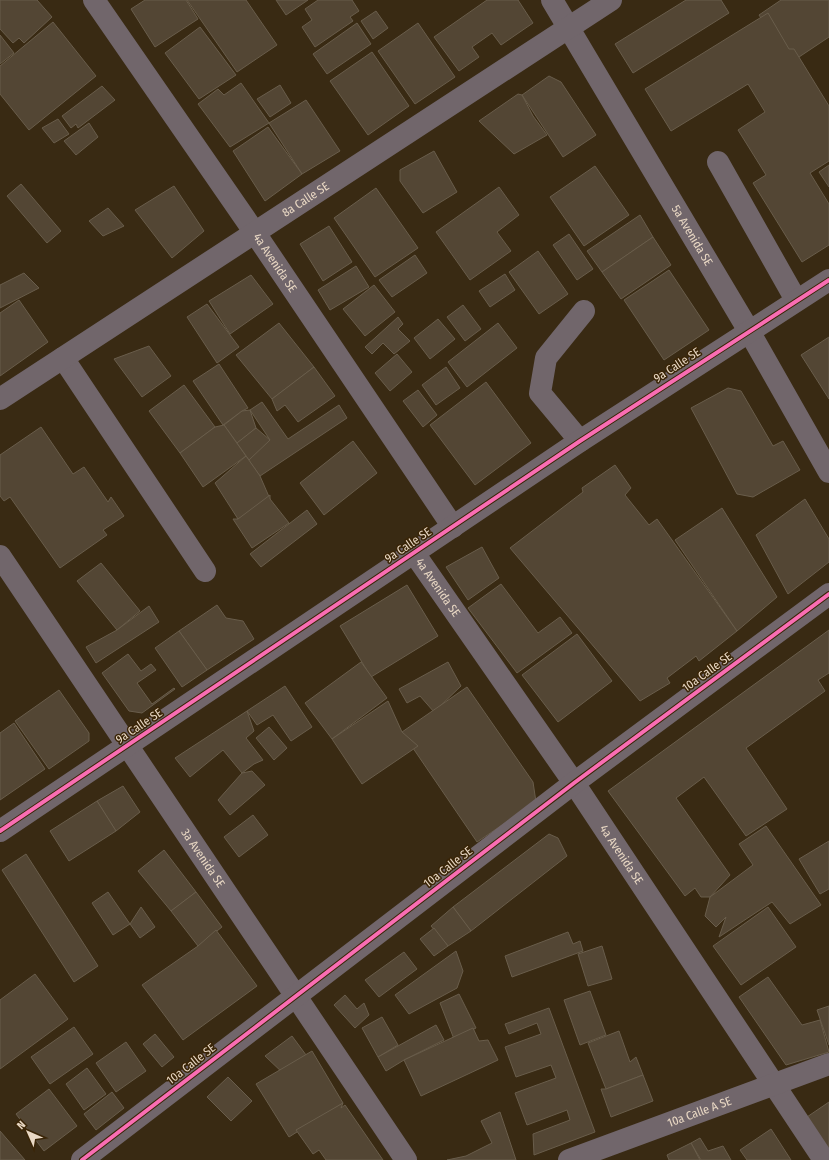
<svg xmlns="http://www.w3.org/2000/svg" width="829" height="1160" viewBox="0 0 829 1160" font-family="'Fira Sans Condensed',sans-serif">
<rect width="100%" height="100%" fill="#392a13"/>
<!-- building -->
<g fill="#534634" stroke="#695d4b">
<path d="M0,0H37L52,17L24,43L19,38L13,43L0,29Z"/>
<path d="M145,0H186L198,19L155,47L131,9Z"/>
<path d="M187,0H246L277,45L237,72Z"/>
<path d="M276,0H308L286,15Z"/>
<path d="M318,0H352L359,11L350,17L353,21L315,47L302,27L312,20L305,9Z"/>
<path d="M487,0H518L533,23L501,45L492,33L472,47L479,57L459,71L434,37Z"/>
<path d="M686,0H721L729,13L633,73L615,44Z"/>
<path d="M781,0H829V37L790,63L759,15Z"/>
<path d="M376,11L388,28L373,39L361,21Z"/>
<path d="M768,13L789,49H794L829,106V161L810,173L829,204V245L802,262L753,183L766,175L738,130L765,112L748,84L671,131L645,89Z"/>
<path d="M53,22L96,76L29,130L0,94V66Z"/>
<path d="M357,23L371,44L327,74L313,54Z"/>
<path d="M418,23L455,77L415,104L378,51Z"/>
<path d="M200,27L236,75L199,99L165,53Z"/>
<path d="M0,35L14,53L0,64Z"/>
<path d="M372,52L409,106L368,135L330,81Z"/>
<path d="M549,76L561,82L596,135L563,157L522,95Z"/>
<path d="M241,83L269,123L230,147L198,104L218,89L224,95Z"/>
<path d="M280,85L291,103L270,117L257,99Z"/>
<path d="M102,86L115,100L78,128L76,124L71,128L62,116Z"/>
<path d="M518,94L522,95L533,116L547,135L514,154L479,121Z"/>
<path d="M306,100L340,151L302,174L269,123Z"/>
<path d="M58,119L69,134L54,143L42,128Z"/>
<path d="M89,123L98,137L76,155L64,141Z"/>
<path d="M268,127L302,174L265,201L233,151Z"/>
<path d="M434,151L457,192L423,213L400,181V170Z"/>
<path d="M829,165V187L819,172Z"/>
<path d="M595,166L629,215L584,246L550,197Z"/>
<path d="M21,184L61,231L47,243L7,196Z"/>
<path d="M174,186L204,231L172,258L135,210Z"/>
<path d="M499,187L519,215L497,232L511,251L470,280L436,232Z"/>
<path d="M376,188L418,248L375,277L334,218Z"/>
<path d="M108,208L124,226L103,236L89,221Z"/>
<path d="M640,215L653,237L602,272L587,251Z"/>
<path d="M329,226L352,262L323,281L300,244Z"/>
<path d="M569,234L593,269L577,280L553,245Z"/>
<path d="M653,237L671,265L621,299L602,272Z"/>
<path d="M538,251L568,294L539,314L509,272Z"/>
<path d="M415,255L427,273L392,297L379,280Z"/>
<path d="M356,266L369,287L330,310L318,290Z"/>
<path d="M669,270L709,330L664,360L624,300Z"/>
<path d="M24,273L39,288L0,308V285Z"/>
<path d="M505,274L515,290L490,307L479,291Z"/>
<path d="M251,275L273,304L230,334L209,301Z"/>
<path d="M374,285L395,312L365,336L343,309Z"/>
<path d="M19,300L48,342L0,376V313Z"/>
<path d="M207,304L239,347L217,363L187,317Z"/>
<path d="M463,305L481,329L465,341L447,317Z"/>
<path d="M398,317L403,324L398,329L410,341L394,354L383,343L372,354L365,347Z"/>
<path d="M438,319L455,339L430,359L414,338Z"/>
<path d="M279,323L314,367L272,399L236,355Z"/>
<path d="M498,323L517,348L467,387L448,362Z"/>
<path d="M829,337V399L801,355Z"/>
<path d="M149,346L171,376L142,397L114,359Z"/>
<path d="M397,354L412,372L390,391L375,373Z"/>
<path d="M219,364L248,408L242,411L223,425L193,381Z"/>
<path d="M314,367L335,396L298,422L285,405L277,411L272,399Z"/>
<path d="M446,367L460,388L436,405L422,385Z"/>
<path d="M486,382L531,443L475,485L430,425Z"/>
<path d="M184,385L215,427L180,453L149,411Z"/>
<path d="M728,388L741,391L773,446L783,441L800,470L753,497L737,494L691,408Z"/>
<path d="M418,390L437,415L423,427L403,401Z"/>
<path d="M262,402L288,439L339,405L347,418L260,476L246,456L270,440L250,410Z"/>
<path d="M250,410L256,428L237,443L224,425L242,411Z"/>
<path d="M224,425L246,456L203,487L180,453L215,427Z"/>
<path d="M41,427L73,474L84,467L108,502L111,497L124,516L103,530L107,535L60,568L10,497L4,501L0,496V455Z"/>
<path d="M256,428L270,440L249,460L237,443Z"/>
<path d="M353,441L377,473L324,515L300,483Z"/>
<path d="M246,456L260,476L270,499L238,519L215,483Z"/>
<path d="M615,465L631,488L625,495L649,525L657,519L737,631L699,661L696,656L667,678L670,683L640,701L510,548L583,492L582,488Z"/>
<path d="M270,495V499L289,523L252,548L233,519H238Z"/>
<path d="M805,499L829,539V562L788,594L756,535Z"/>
<path d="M722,508L777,597L737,631L675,540Z"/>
<path d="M307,510L317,524L261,567L250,554Z"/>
<path d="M482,547L499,578L468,600L446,567Z"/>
<path d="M101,563L140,611L117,630L77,581Z"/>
<path d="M501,584L538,633L560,617L572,633L517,673L468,608Z"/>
<path d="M407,585L438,636L371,677L340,626Z"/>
<path d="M217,605L226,618L243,621L254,639L207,670L179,631Z"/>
<path d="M149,606L159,622L96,663L86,647L117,630Z"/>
<path d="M829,630V673L818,680L825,691L746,748L787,809L746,836L704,777L676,798L730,875L710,897H701L695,888L685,896L608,791Z"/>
<path d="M179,631L207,670L182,687L155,648Z"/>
<path d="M577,634L612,681L558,722L522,675Z"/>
<path d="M128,654L141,671L151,664L156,670L137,683L152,704L174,688L175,689L142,713L129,711L102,673Z"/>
<path d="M361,662L387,698L332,739L305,703Z"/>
<path d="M448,662L461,686L434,712L420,696L407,703L399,689Z"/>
<path d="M285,686L312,727L291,741L273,715L257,725L247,711Z"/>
<path d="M467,687L533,782L536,802L477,842L402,732Z"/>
<path d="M59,690L89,733V741L49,769L15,721Z"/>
<path d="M388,701L402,732L418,746L362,784L332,739Z"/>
<path d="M247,711L254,731L246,738L263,760L254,764L242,773L223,750L190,777L175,758Z"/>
<path d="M14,723L45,769L0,800V733Z"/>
<path d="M269,727L287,748L274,760L256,738Z"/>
<path d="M252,771L265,785L230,815L218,800L242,773Z"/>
<path d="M123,786L140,812L116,831L97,801Z"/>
<path d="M97,801L116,831L69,861L50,831Z"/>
<path d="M253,815L268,835L239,857L224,837Z"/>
<path d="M766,826L821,905L790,924L772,902L719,937L726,917L716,927L705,916L710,897L753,865L739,844Z"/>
<path d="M549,834L558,838L567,856L471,931L453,907Z"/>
<path d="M829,841V889L820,894L799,859Z"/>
<path d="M164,850L196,892L171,911L138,871Z"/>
<path d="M26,854L98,966L74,982L2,870Z"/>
<path d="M108,892L130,924L113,935L92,903Z"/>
<path d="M196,892L222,927L198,946L171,911Z"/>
<path d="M141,907L155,927L140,938L130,924Z"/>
<path d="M453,907L471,931L448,946L431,926Z"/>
<path d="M768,907L796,947L741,985L713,946Z"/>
<path d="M434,928L448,946L434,956L420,939Z"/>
<path d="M216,930L257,986L183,1040L142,985L198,946Z"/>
<path d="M568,932L573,944L580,941L583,951L512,977L505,956Z"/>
<path d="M602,946L612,979L588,986L578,954Z"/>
<path d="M456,951L463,971L457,988L409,1014L395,995Z"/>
<path d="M404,952L417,969L379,997L365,980Z"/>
<path d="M35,974L68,1019L0,1069V1000Z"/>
<path d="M768,977L802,1025L820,1020L829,1052L786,1065L739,997Z"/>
<path d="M590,991L606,1035L580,1045L564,1000Z"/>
<path d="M459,994L476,1028L454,1039L440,1003Z"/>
<path d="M345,995L357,1009L364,1003L369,1015L355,1028L334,1005Z"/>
<path d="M829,1006V1045L817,1010Z"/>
<path d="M549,1008L595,1132L534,1155L533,1134L570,1120L567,1110L527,1125L515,1093L556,1078L551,1065L516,1077L505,1047L541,1034L537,1023L509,1034L505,1024Z"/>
<path d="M382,1017L398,1045L378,1057L362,1028Z"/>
<path d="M436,1025L444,1040L404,1060L386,1071L378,1057Z"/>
<path d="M74,1027L93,1054L50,1084L31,1057Z"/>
<path d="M473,1028L479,1041L488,1040L498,1060L421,1096L404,1060Z"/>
<path d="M619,1031L630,1062L636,1057L643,1075L606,1089L588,1043Z"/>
<path d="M155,1034L174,1057L162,1067L143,1044Z"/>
<path d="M292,1036L309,1059L285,1075L265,1056Z"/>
<path d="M126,1042L146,1071L116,1092L96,1063Z"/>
<path d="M312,1051L343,1103L289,1137L256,1084Z"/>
<path d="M87,1068L106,1094L84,1110L66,1084Z"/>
<path d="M643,1075L653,1101L611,1117L601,1089H606Z"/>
<path d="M228,1077L252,1101L231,1121L207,1097Z"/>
<path d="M49,1089L77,1126L44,1151L16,1114Z"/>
<path d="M112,1092L124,1108L96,1130L84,1114Z"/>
<path d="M829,1102V1157L804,1119Z"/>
<path d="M343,1103L341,1108L345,1105L383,1160H326L319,1150L313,1154L296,1130Z"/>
<path d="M500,1112L516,1160H447L466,1156L492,1143L481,1121Z"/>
<path d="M771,1129L791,1160H747L740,1150Z"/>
<path d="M0,1131L25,1160H0Z"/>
<path d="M700,1138L708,1151L723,1146L731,1160H701L691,1143Z"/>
<path d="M691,1143L700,1160H669L667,1155Z"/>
</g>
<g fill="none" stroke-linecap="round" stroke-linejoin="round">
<!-- minor -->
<g stroke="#71666b" stroke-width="22">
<path id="s1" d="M94,0L255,233L453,527"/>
<path id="s2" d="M552,0L749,331L829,472"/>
<path d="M718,162L796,300"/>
<path d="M63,358L205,571"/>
<path id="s3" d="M0,399L611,0"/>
<path d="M580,441L540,393L546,358L584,311"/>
<path id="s4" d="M414,553L574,783L824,1160"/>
<path id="s5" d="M0,556L406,1160"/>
<path d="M0,831L580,441L829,280"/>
<path d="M82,1160L574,783L829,594"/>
<path id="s6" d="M569,1160L829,1064"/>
</g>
<defs>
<g id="cycleway">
<path d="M0,831L580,441L829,280"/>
<path d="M82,1160L574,783L829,594"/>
</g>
</defs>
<!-- cycleway casing -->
<use href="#cycleway" stroke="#3a2507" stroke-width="6"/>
<!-- cycleway -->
<use href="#cycleway" stroke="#f96db3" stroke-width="4"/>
</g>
<g text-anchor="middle" stroke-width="3" stroke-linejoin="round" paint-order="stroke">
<!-- street labels -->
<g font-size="12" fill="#e9d8c4" stroke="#3a2507">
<text dy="4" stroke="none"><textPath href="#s3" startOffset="365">8a Calle SE</textPath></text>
<text dy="4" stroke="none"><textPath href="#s2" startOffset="274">5a Avenida SE</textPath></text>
<text dy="4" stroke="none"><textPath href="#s1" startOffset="319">4a Avenida SE</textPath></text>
<text transform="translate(677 365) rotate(-33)" y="4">9a Calle SE</text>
<text transform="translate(408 545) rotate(-34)" y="4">9a Calle SE</text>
<text dy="4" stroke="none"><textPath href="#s4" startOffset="42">4a Avenida SE</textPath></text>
<text transform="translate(707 672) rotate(-36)" y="4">10a Calle SE</text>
<text transform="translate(139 726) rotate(-34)" y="4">9a Calle SE</text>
<text dy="4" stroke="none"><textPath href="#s4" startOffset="366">4a Avenida SE</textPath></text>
<text dy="4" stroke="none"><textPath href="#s5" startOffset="364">3a Avenida SE</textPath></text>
<text transform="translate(448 867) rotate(-38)" y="4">10a Calle SE</text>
<text transform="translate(191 1064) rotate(-38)" y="4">10a Calle SE</text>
<text dy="4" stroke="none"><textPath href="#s6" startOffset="139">10a Calle A SE</textPath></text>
</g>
</g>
<!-- north arrow -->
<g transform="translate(28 1132) rotate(315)" stroke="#3a2507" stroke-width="3" paint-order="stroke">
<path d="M0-3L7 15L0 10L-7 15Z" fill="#e9d8c4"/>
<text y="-6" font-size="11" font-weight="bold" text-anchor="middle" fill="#e9d8c4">N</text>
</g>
</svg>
